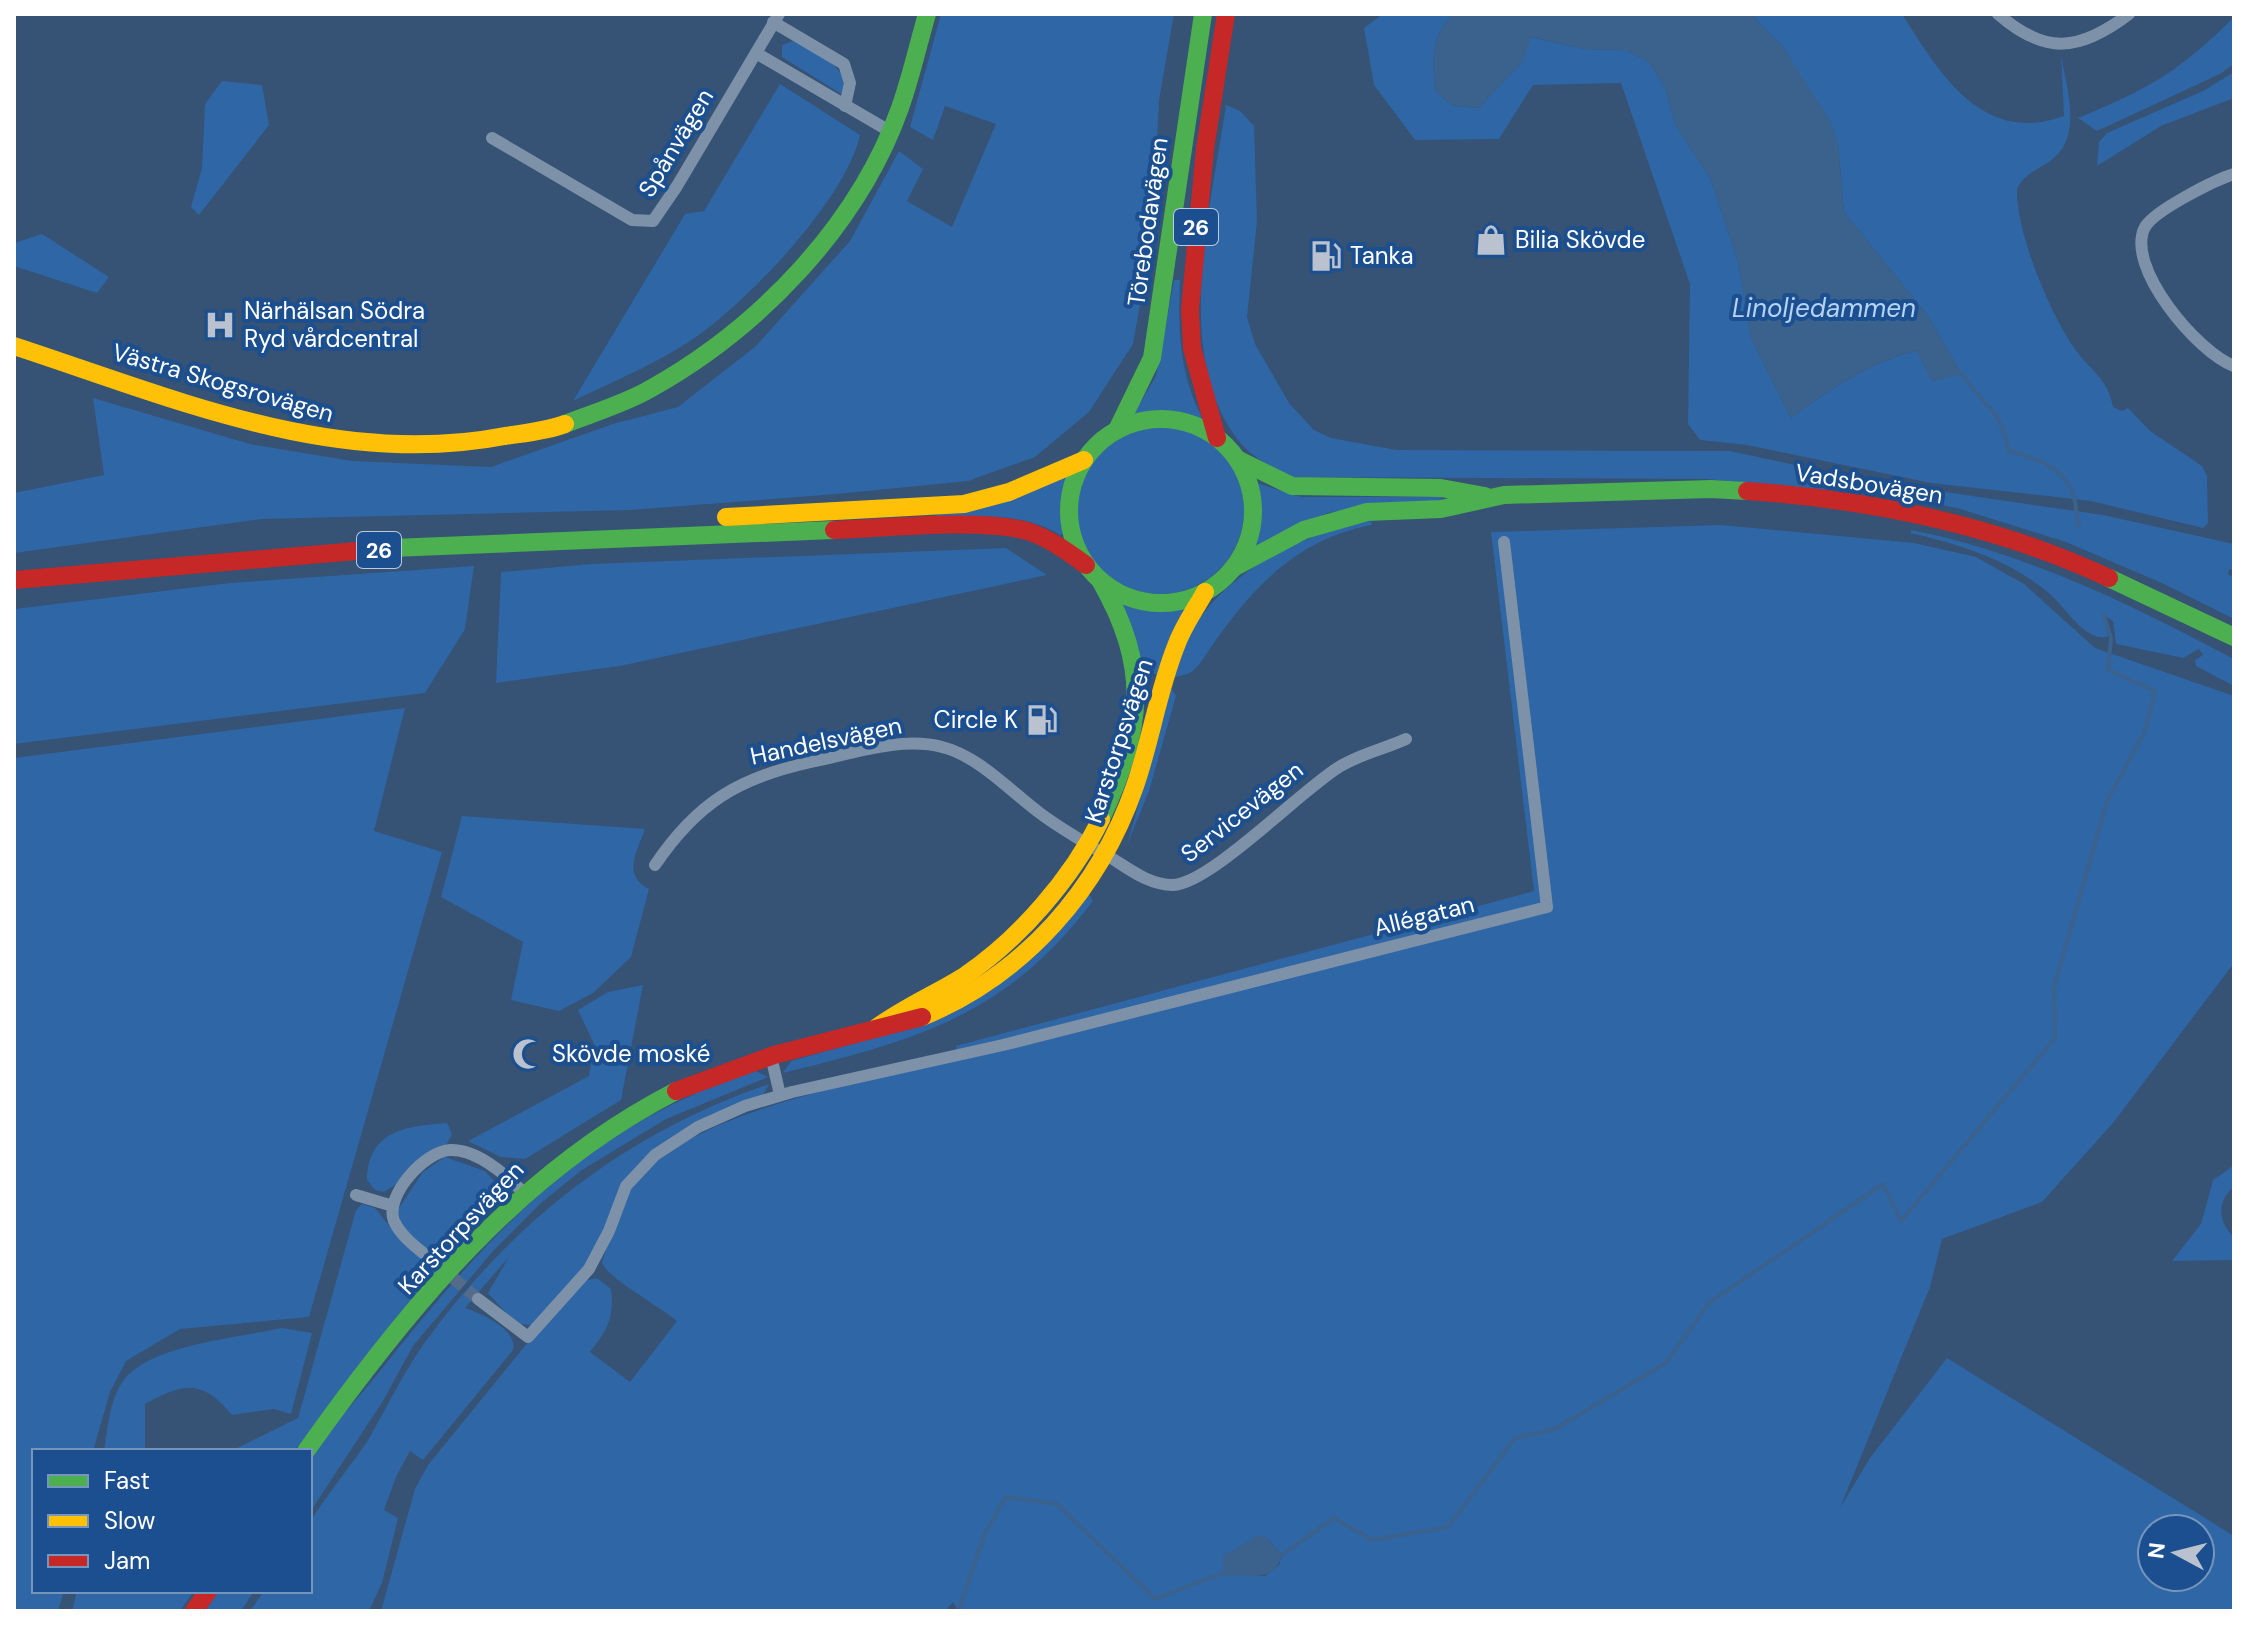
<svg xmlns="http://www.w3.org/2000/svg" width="2248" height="1625" viewBox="0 0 2248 1625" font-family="'DM Sans',sans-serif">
<rect width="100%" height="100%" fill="#365274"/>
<!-- green -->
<g fill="#2f66a5" fill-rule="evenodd">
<path d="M941,14H1174L1159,100L1152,237L1133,344L1089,412L1035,457L968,481L837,494L630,510L262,519L14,553V493L104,475L93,398L250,444L352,461L491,467L613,424L678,407L756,346L850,241L899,151L923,169L907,201L952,227L996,124L945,106L933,140L910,127Z"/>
<path d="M1383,14H1453C1430,37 1432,61 1436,92L1453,106L1479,108L1522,61L1531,37L1584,49L1625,50L1649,62L1666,90L1675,124L1711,180L1738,261L1751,338L1791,418C1825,392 1875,359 1917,351L1932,381L1961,373L1928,316L1844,212L1838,145L1783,47L1757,21L1755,14H1902C1940,74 1983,146 2064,116L2061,55C2066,85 2082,133 2055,157C2042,169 2024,172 2017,189C2016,232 2049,311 2073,346C2089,371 2107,375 2113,407L2122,411L2128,408L2150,431L2202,466L2207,476L2208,523L2203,528L2091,501L1931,483L1747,445L1700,440L1688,424L1690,284L1621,83L1533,85L1499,139L1415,140L1374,85L1364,28Z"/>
<path d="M2234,17V64L2220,74L2097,131L2078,118C2149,89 2180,71 2234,17Z"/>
<path d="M793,41C813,53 853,66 843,95L782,57V45Z"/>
<path d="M2234,72V98L2161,126L2097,166L2099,142L2107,133L2203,91Z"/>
<path d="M222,81L262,85L269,125L199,215L191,207L202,168L205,104Z"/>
<path d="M780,84L860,135C846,198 755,293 703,332C664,361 616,380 573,401L685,214L704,211Z"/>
<path d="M1226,105L1240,111L1254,126L1257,221L1247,317L1255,344L1289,403L1314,430L1331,438L1396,450L1730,451L1870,481L2103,515L2234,544V570L2229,569L2228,575L2233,576L2234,571V619L2164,584L2066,542L1957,508L1893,496L1706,479L1291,477C1275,468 1258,461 1245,448C1168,365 1212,205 1226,105Z"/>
<path d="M42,234L109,277L97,293L14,266V243Z"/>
<path d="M1174,280H1180C1178,328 1179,373 1202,417L1199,422L1169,414L1138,416L1135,412L1156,376Z"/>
<circle cx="1160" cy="510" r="84"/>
<path d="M1069,473L1063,502L1065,533L1060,535C1019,510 972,517 925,519Z"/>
<path d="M1257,483L1301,497H1442L1441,501L1373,505L1327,513L1253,552L1250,548L1257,516L1254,486Z"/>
<path d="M1371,521L1372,525C1289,540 1243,599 1199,665L1190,673L1173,678C1180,658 1186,638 1198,621C1235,567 1308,531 1371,521Z"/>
<path d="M1721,525L1914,543L1976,557L2024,584L2095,648L2234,696V963L2113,1123L2042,1202L1942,1239L1930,1287L1840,1508L1870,1458L1947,1358L2234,1536V1611H958L953,1602L945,1611H381L415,1489L428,1465L560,1303L583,1281L597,1278L611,1289C615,1318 607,1330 590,1352L630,1382L677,1321C661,1307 605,1277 602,1262C610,1240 616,1213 628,1193C671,1113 874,1080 958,1059L956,1046L1534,891L1491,532ZM2152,1529H2200V1577H2152ZM1254,1539H1268L1282,1555L1279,1565L1265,1576L1223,1573V1556Z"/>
<path d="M1911,530C2024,552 2133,605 2234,659V686L2196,666L2195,660L2203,655L2199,649L2183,658L2116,644L2113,621L2104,615L2108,637C2085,642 2066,608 2051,595C2011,560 1961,545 1911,533Z"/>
<path d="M1006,548L1047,575L620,666L496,683L501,572L591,564Z"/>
<path d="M474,566L465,629L425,693L14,744V609L230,583Z"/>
<path d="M1125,602L1152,608L1185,605L1189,608L1161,675L1141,672L1122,606Z"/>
<path d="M1171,688L1176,696L1149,791L1127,845Z"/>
<path d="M405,708L374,831L442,852L309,1317L180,1329L126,1361L110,1392L93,1451H34V1591H64L58,1611H14V758Z"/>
<path d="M462,816L645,829C637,851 622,876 649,889L631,957L593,993L559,1011L511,1000L523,942L441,897Z"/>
<path d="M1089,894L1093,901C1006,1016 917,1040 783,1073L791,1061L920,1025Z"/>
<path d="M643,985L621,1100L525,1159L501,1157L468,1141L589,1076L594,1044L578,1010L608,992Z"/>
<path d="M756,1071L768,1077L666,1119L582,1170L541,1203L494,1250L413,1346L383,1401L310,1512C310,1497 306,1477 310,1463C315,1446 362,1393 376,1376C485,1239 582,1126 756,1071Z"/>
<path d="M769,1084L762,1097L726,1109L628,1176L591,1260L533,1325L516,1324L488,1293L509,1257L465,1308C480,1313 518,1329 513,1350L423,1460L410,1451L396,1477L384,1510L398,1518L382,1583L369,1611H250L264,1591H310C310,1571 305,1543 310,1524C314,1511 357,1458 368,1440C386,1409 402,1375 423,1345C510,1223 627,1132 769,1084Z"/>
<path d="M447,1123L452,1134L447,1144C417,1149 409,1181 383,1192L375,1190L367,1180C368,1130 407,1126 447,1123Z"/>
<path d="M445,1157L485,1171L500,1187V1196L294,1451H231L298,1418L356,1210L362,1204L375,1208L399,1238L433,1268H425L434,1270L442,1260L439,1251L438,1259L402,1228L397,1211L423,1172Z"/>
<path d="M2233,1166V1188C2216,1201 2219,1224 2234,1237V1260L2172,1261L2201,1224L2213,1180Z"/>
<path d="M281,1328L312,1333L291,1414L274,1409L232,1415C202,1379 184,1383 145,1404V1451H104C108,1427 110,1393 128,1375C159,1344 238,1338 281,1328Z"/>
<path d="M77,1591H194L180,1611H72Z"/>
<path d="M218,1591H254L241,1611H205Z"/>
</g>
<!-- water -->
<g fill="#3b618d">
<path d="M1453,14H1755L1757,21L1783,47L1831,122L1838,145L1844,212L1928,316L1962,374L1932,381L1917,351C1877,358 1823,393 1791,418L1751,338L1738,261L1711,180L1675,124L1666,90L1649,62L1625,50L1584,49L1531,37L1523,61L1479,108L1453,106L1436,92C1432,61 1430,37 1453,14Z"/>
<path d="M1259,1535L1268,1539L1282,1555C1273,1585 1249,1572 1226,1577L1223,1573V1556Z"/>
</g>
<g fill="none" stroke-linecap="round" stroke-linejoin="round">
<!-- stream -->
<g stroke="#3b618d" stroke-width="4">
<path d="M1962,374C1985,408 2000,407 2009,451C2031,456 2059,466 2070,487C2077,498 2075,513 2079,526"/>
<path d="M1280,1556L1334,1518L1372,1540L1448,1527L1515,1438L1555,1429L1666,1363L1709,1303L1883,1184L1901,1221L2055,1038L2054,987L2107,801L2145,731L2155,691L2108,670L2111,638L2104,615"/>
<path d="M959,1609L984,1535L1006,1497L1057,1504L1155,1599L1225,1572"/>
</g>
<!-- street-tunnel -->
<path stroke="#546c89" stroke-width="12" stroke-dasharray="12 6" stroke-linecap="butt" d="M440,1267L478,1299"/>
<!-- street -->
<g stroke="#7d92a8" stroke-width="12">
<path d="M1998,14C2045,55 2079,52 2129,14"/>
<path d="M773,22L844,64L850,83L845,106"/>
<path d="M756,53L891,132"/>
<path d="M492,138L632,220L653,221L677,186L779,14"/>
<path d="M2234,174C2215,180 2155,210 2145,227C2124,266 2198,353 2234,366"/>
<path d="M655,865C697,803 738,778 811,762C851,754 901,736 942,747C979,756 1011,792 1041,814C1064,831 1089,845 1113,859C1132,871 1150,885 1173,885C1211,883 1299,792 1339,767C1360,754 1384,749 1406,739"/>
<path d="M771,1056L780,1095"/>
<path d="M356,1195L393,1206"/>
<path d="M438,1265C424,1253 402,1239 394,1221C384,1196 425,1151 450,1150C477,1149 505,1174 523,1192"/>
<path d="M478,1299L528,1337L589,1269L609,1231L626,1186L655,1155L698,1127L745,1106L792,1092L1003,1045L1547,907L1504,542"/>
</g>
<!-- fast -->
<g stroke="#4caf50" stroke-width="18">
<circle cx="1161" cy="511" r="92"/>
<path d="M565,424C593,413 624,404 650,389C758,329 858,226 900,108C911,77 918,45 927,14"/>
<path d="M1117,430L1152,358L1203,14"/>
<path d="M1237,459L1292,486L1441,488L1485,496"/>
<path d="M392,548L834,530"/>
<path d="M1233,568L1304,530L1367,512L1441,509L1504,495L1711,489L1747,491"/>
<path d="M2109,578L2234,637"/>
<path d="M1100,580C1151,669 1143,728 1101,819"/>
<path d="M306,1451C407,1309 518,1172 676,1091"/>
</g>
<!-- slow -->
<g stroke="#ffc107" stroke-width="18">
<path d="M14,346C173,398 335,469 505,436C525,433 547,431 565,424"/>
<path d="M726,517L964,504L1009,492L1084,460"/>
<path d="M922,1017C1024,975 1099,890 1135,786C1151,740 1158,691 1176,646C1183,626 1195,610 1205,592"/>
<path d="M876,1028C904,1007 936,994 966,975C1020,938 1072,878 1101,819"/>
</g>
<!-- jam -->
<g stroke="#c62828" stroke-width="18">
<path d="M1217,438L1192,348L1190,310L1205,149L1226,14"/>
<path d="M1747,491C1872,500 1996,525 2109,578"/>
<path d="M834,530C886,528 979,518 1027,531C1049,538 1068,552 1086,565"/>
<path d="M14,580L392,548"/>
<path d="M676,1091L774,1055L922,1017"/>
<path d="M194,1611L208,1591"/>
</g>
</g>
<!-- icons -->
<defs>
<symbol id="shop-bare" viewBox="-9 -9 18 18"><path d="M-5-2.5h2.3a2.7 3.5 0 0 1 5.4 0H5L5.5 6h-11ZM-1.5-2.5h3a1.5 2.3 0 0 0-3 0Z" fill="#b9c2ce" stroke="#1b4f8f" stroke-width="2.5" paint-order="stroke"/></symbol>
<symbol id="fuel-bare" viewBox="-9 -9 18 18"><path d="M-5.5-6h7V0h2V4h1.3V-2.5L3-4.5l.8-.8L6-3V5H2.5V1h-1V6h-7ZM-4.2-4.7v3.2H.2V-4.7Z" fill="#b9c2ce" stroke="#1b4f8f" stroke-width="2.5" paint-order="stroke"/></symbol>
<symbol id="hospital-bare" viewBox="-9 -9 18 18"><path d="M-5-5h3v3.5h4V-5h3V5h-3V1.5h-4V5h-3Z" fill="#b9c2ce" stroke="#1b4f8f" stroke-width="2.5" paint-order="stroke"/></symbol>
<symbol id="mosque-bare" viewBox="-9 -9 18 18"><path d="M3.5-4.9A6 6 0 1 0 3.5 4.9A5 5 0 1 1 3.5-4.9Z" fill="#b9c2ce" stroke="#1b4f8f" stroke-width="2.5" paint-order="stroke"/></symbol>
</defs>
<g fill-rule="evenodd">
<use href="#shop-bare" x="1469" y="218" width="44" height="44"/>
<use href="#fuel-bare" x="1304" y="234" width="44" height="44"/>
<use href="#hospital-bare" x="198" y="303" width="44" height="44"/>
<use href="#fuel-bare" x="1020" y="698" width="44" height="44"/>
<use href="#mosque-bare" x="506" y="1032" width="44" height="44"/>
</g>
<g text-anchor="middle" stroke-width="8" stroke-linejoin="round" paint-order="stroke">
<!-- shield labels -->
<g fill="#1b4f8f" stroke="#bbcadd" stroke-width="2">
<rect x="1174" y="209" width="44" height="36" rx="6"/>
<rect x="357" y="532" width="44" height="36" rx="6"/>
</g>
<g font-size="22" font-weight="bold" fill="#fff">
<text x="1196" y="235">26</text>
<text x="379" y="558">26</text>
</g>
<!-- street labels -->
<g font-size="24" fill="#fff" stroke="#1b4f8f">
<text transform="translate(676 143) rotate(-59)" y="8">Spånvägen</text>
<text transform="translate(1148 222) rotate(-82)" y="8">Törebodavägen</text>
<text transform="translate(223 383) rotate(16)" y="8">Västra Skogsrovägen</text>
<text transform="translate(1869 484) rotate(9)" y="8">Vadsbovägen</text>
<text transform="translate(826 741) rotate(-12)" y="8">Handelsvägen</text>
<text transform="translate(1119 741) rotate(-72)" y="8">Karstorpsvägen</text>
<text transform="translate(1242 812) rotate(-38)" y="8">Servicevägen</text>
<text transform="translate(1424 916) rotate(-14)" y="8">Allégatan</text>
<text transform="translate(461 1228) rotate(-47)" y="8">Karstorpsvägen</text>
</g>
<!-- poi labels -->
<g font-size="24" fill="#fff" stroke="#1b4f8f" text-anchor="start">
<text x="1515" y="248">Bilia Skövde</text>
<text x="1350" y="264">Tanka</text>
<text x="244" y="319">Närhälsan Södra<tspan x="244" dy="28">Ryd vårdcentral</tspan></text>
<text x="1018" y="728" text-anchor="end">Circle K</text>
<text x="552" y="1062">Skövde moské</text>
</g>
<!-- water labels -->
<g font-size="26" font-style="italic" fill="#b5d3f5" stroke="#1b4f8f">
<text x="1824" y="317">Linoljedammen</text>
</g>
</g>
<!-- border -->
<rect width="2248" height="1625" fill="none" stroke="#ffffff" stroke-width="32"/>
<!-- legend -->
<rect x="32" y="1449" width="280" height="144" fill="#1b4f8f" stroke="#7695bc" stroke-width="2"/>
<rect x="48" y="1475" width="40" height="12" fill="#4caf50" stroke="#7695bc" stroke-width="2"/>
<text x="104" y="1489" font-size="24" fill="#ffffff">Fast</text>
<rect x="48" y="1515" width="40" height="12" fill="#ffc107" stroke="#7695bc" stroke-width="2"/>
<text x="104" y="1529" font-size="24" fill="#ffffff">Slow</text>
<rect x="48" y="1555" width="40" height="12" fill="#c62828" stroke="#7695bc" stroke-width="2"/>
<text x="104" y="1569" font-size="24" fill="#ffffff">Jam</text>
<!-- north arrow -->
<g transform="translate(2176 1553) rotate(277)"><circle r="38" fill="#1b4f8f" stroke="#7695bc" stroke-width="2"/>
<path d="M0-6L14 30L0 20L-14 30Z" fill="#b9c2ce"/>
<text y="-12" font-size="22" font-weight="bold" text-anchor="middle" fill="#ffffff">N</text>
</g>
</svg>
